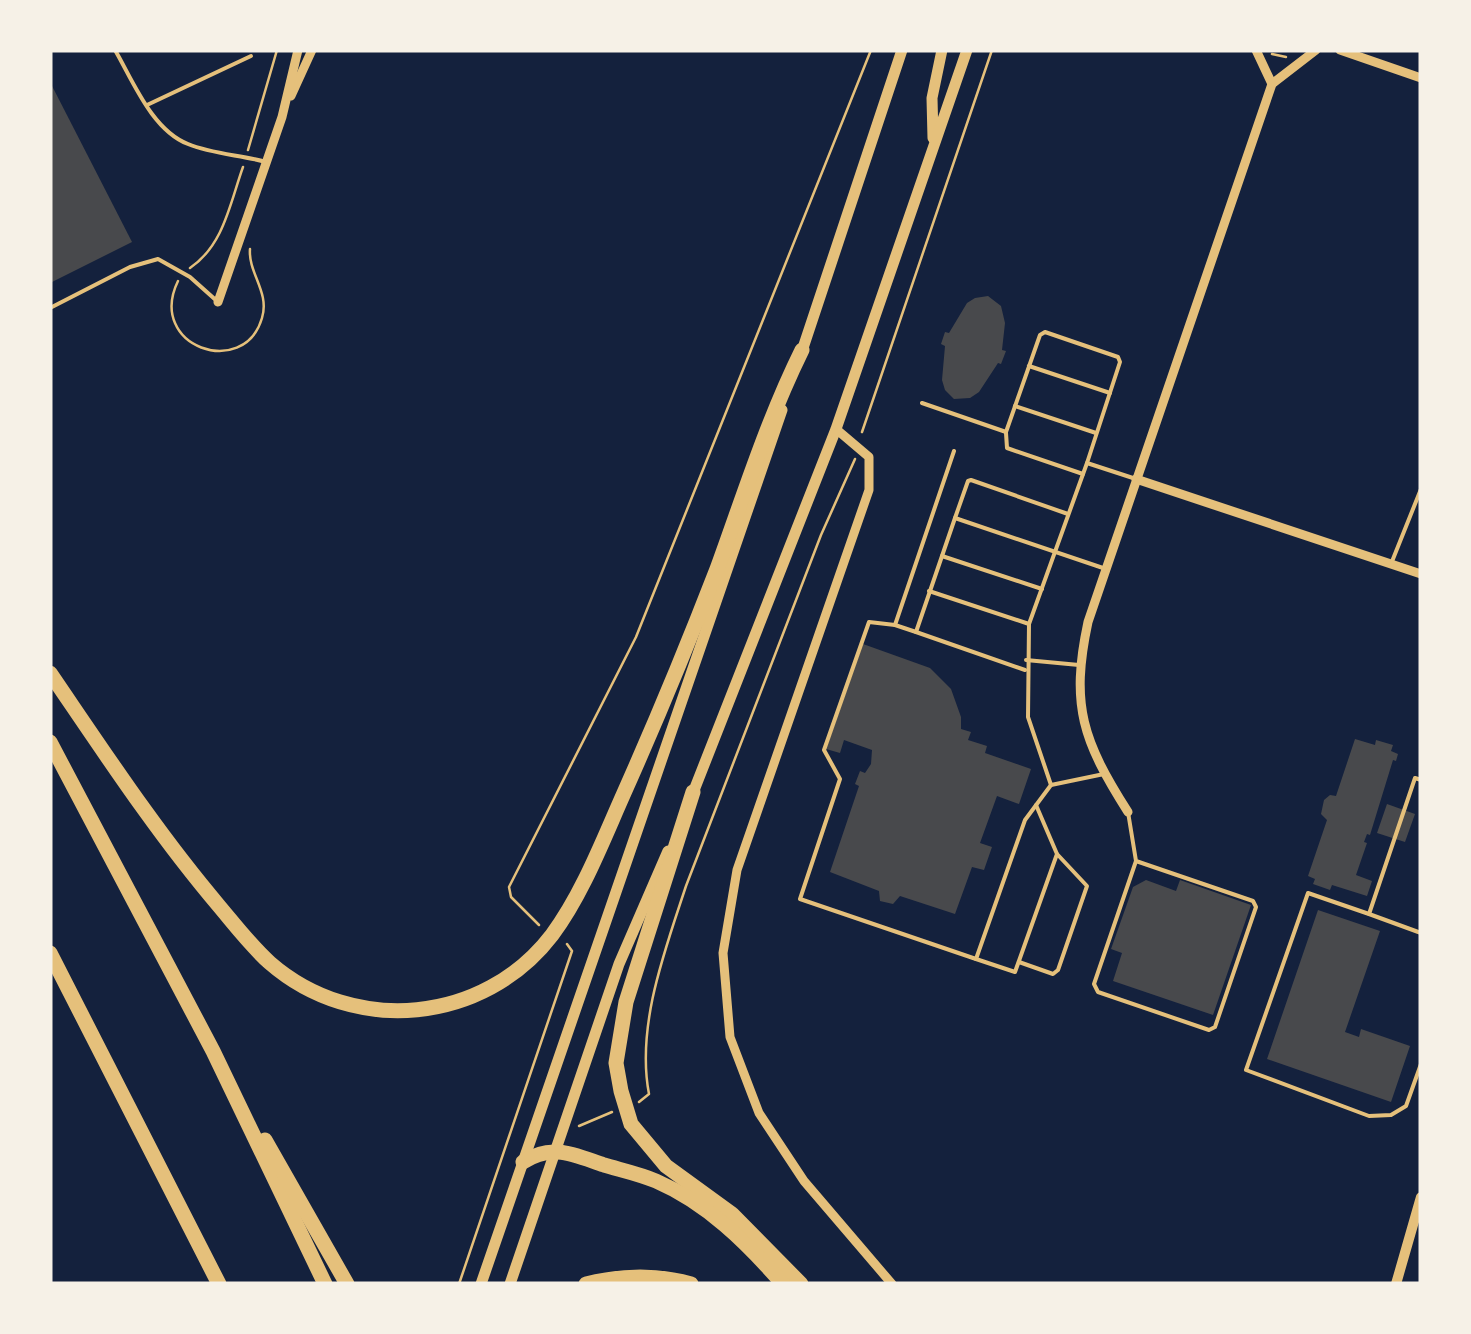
<svg xmlns="http://www.w3.org/2000/svg" width="1471" height="1334" viewBox="0 0 1471 1334" font-family="'Public Sans',sans-serif">
<rect width="100%" height="100%" fill="#14213d"/>
<!-- building -->
<g fill="#48494c">
<path d="M50,82L132,242L50,283Z"/>
<path d="M988,296L1001,306L1005,323L1002,350L1006,351L1001,364L998,363L979,392L970,398L954,399L945,390L942,380L945,346L941,344L945,332L949,333L967,303L975,298Z"/>
<path d="M863,644L930,668L951,689L961,717V729L971,732L968,740L987,746L985,753L1031,769L1019,804L997,796L980,843L992,847L984,870L972,867L955,914L900,896L893,904L880,901L879,891L830,872L859,786L855,784L860,771L865,773L871,764L872,750L844,740L840,753L826,749Z"/>
<path d="M1355,739L1375,745L1376,740L1393,745L1391,751L1398,754L1396,761L1393,760L1370,835L1367,834L1364,842L1367,843L1356,875L1372,881L1367,896L1332,885L1330,890L1313,884L1315,879L1308,876L1327,820L1321,814L1324,800L1330,795L1336,796Z"/>
<path d="M1387,804L1415,814L1405,842L1377,833Z"/>
<path d="M1146,880L1176,891L1180,880L1251,905L1213,1015L1113,981L1122,953L1111,949L1133,887Z"/>
<path d="M1318,910L1380,931L1345,1032L1359,1037L1361,1029L1410,1046L1391,1102L1267,1059Z"/>
</g>
<g fill="none" stroke-linecap="round" stroke-linejoin="round">
<!-- path -->
<g stroke="#e5c07b" stroke-width="2.5">
<path d="M1272,54L1286,57"/>
<path d="M248,150L277,50"/>
<path d="M190,268C224,245 230,203 243,167"/>
<path d="M178,281C146,347 244,380 262,318C270,292 248,273 250,249"/>
<path d="M862,432L992,50"/>
<path d="M539,925L511,897L509,887L636,637L871,50"/>
<path d="M639,1102L649,1094C636,1026 665,950 686,886L821,535L855,459"/>
<path d="M579,1126L612,1112"/>
<path d="M459,1284L572,951L567,944"/>
</g>
<!-- service -->
<g stroke="#e5c07b" stroke-width="4">
<path d="M115,50C133,81 152,130 188,144C212,154 241,155 266,162"/>
<path d="M147,105L251,56"/>
<path d="M50,308L130,267L158,259L190,277L218,302"/>
<path d="M1029,366L1110,393"/>
<path d="M922,403L1006,432L1040,335L1045,332L1118,357L1120,362L1087,463L1136,479"/>
<path d="M1015,406L1096,433"/>
<path d="M1006,433L1007,448L1083,474"/>
<path d="M954,451L895,625L916,632L955,518"/>
<path d="M1087,463L1029,624L1028,717L1051,785L1104,774"/>
<path d="M1068,514L971,480L968,481L955,518L1106,569"/>
<path d="M942,556L1042,589"/>
<path d="M1391,564L1421,489"/>
<path d="M929,591L1029,624"/>
<path d="M895,625L869,622L824,750L840,779L800,899L976,959L1025,820L1051,785"/>
<path d="M916,632L1025,670"/>
<path d="M1026,660L1079,665"/>
<path d="M1421,780L1415,778L1369,914L1421,933"/>
<path d="M1128,812L1136,861L1253,901L1256,907L1215,1027L1209,1030L1098,992L1094,984L1136,861"/>
<path d="M1369,914L1308,893L1246,1070L1369,1116L1391,1115L1406,1106L1421,1064"/>
<path d="M976,959L1015,972L1057,854L1036,805"/>
<path d="M1019,962L1053,974L1058,970L1087,886L1057,854"/>
</g>
<!-- minor -->
<g stroke="#e5c07b" stroke-width="9">
<path d="M1256,50L1272,84"/>
<path d="M1340,50L1421,78"/>
<path d="M291,96L312,50"/>
<path d="M218,302L282,117L298,50"/>
<path d="M836,429L869,457V490L737,870L723,953L730,1037L759,1113L804,1181L892,1284"/>
<path d="M1136,479L1421,574"/>
<path d="M1128,812C1083,741 1070,706 1088,622L1272,84L1316,50"/>
</g>
<!-- tertiary -->
<path stroke="#e5c07b" stroke-width="10" d="M1396,1284L1421,1197"/>
<!-- secondary -->
<g stroke="#e5c07b" stroke-width="11">
<path d="M933,138L932,98L942,50"/>
<path d="M801,354L902,50"/>
<path d="M691,798L836,429L967,50"/>
<path d="M481,1284L782,410"/>
<path d="M510,1284L619,964L668,851"/>
</g>
<!-- motorway -->
<g stroke="#e5c07b" stroke-width="15">
<path d="M50,673C104,752 157,833 219,906C235,925 251,946 270,963C354,1036 484,1024 552,935C583,893 603,840 624,793C657,719 688,644 717,569C744,495 767,421 802,350"/>
<path d="M50,742L213,1051L325,1284"/>
<path d="M693,792L626,1002L616,1063L621,1091L631,1124L666,1166L732,1214L801,1284"/>
<path d="M50,953L219,1284"/>
<path d="M265,1140L347,1284"/>
<path d="M523,1162C552,1143 574,1155 604,1165C621,1170 640,1174 656,1181C707,1203 747,1243 783,1284"/>
<path d="M586,1284C622,1275 656,1274 691,1284"/>
</g>
</g>
<!-- border -->
<rect width="1471" height="1334" fill="none" stroke="#f6f1e7" stroke-width="105"/>
</svg>
